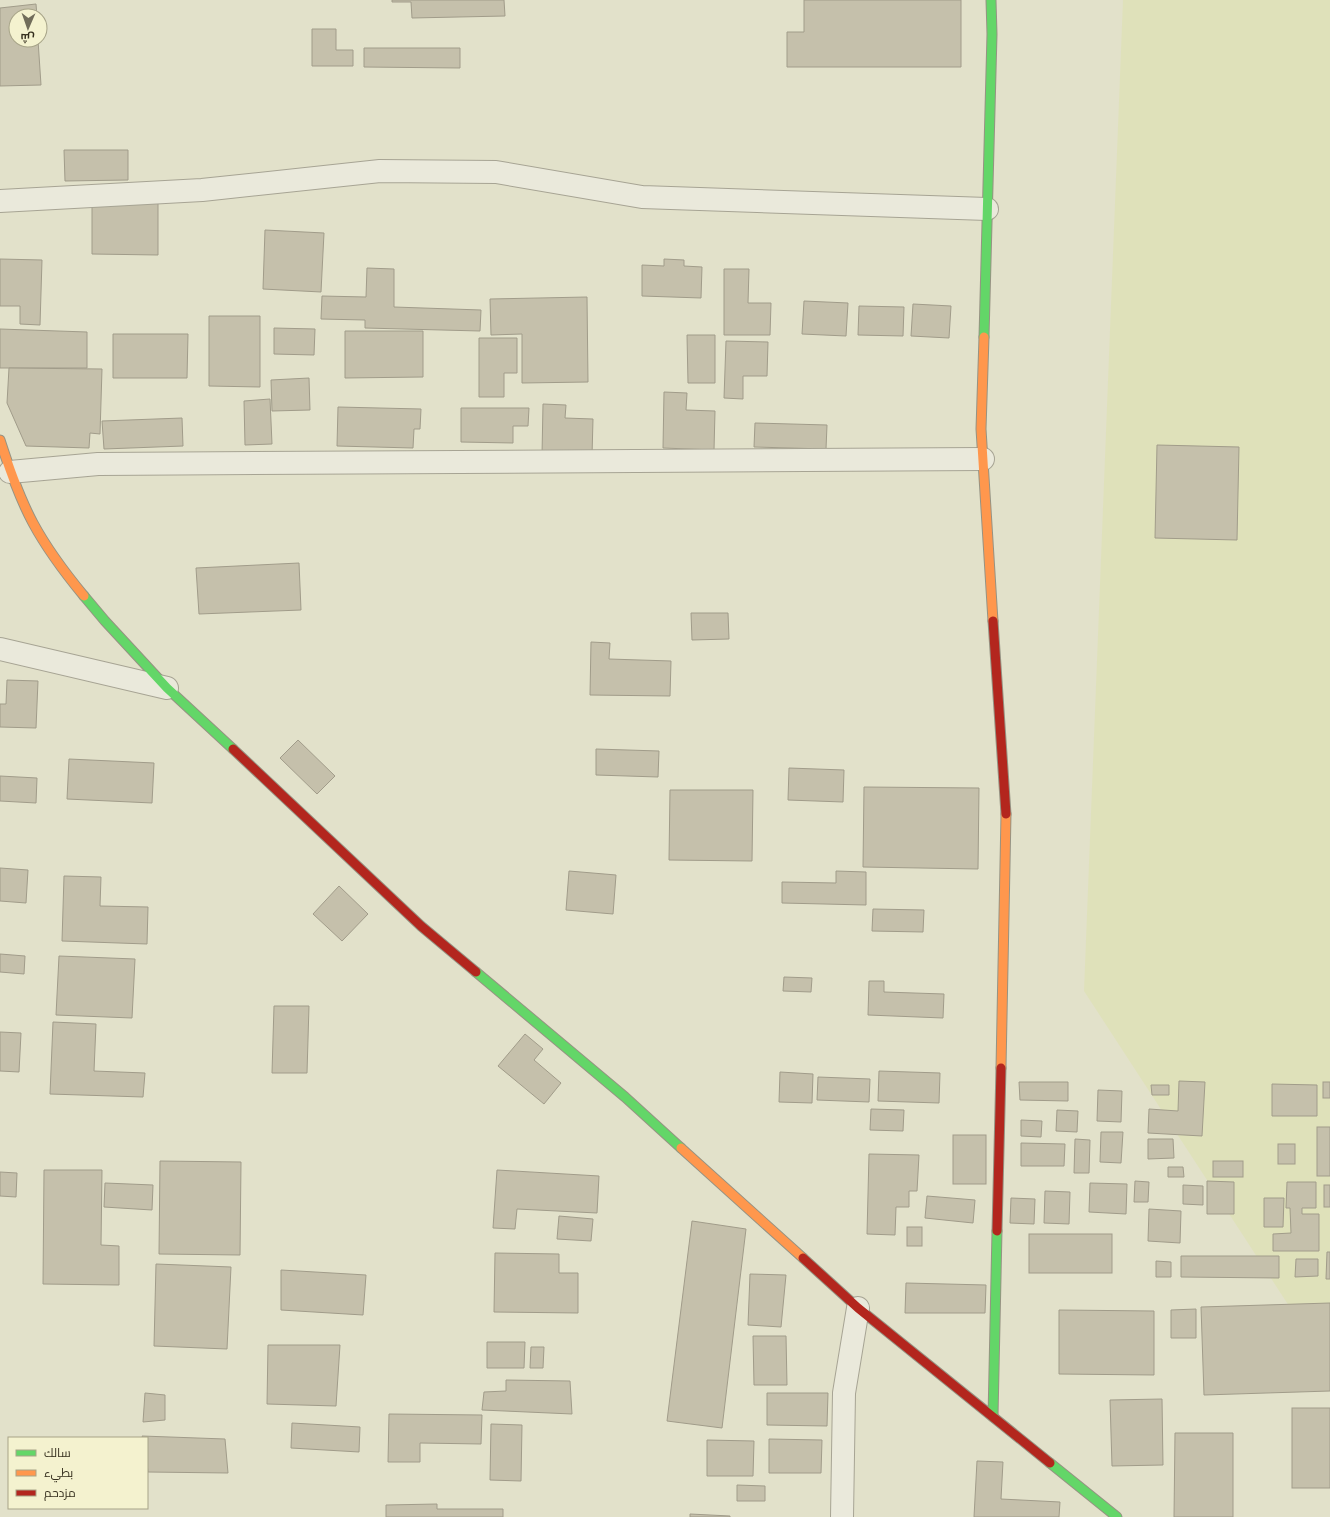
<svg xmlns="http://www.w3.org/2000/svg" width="1330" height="1517" viewBox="0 0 1330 1517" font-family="Georgia,Cairo,serif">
<rect width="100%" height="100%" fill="#e2e1ca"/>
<!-- farmland -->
<path fill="#dfe1ba" d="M1123,0H1330V1369L1084,991Z"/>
<!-- building -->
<g fill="#c5c0ab" stroke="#a19c8a">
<path d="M392,0H504L505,16L412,18L411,2H392Z"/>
<path d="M804,0H961V67H787V32H804Z"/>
<path d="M36,4L37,16H16V40H38L41,85L0,86V8Z"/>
<path d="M312,29H336V50H353V66H312Z"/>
<path d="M364,48H460V68L364,67Z"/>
<path d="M64,150H128V180L65,181Z"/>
<path d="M92,203H158V255L92,254Z"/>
<path d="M265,230L324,233L321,292L263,289Z"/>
<path d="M0,259L42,260L40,325L20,324V306H0Z"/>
<path d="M664,259L684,260V266L702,267L701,298L642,296V265L664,266Z"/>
<path d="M367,268L394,269V307L481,310L480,331L365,328V320L321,319L322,296L366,297Z"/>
<path d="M724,269H749L748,303H771L770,335H724Z"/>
<path d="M587,297L588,382L522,383V334L491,335L490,299Z"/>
<path d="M804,301L848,303L846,336L802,334Z"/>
<path d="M913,304L951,306L949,338L911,336Z"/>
<path d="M859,306L904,307L903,336L858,335Z"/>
<path d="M209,316H260V387L209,386Z"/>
<path d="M274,328L315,329L314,355L274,354Z"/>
<path d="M0,329L87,332V368H0Z"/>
<path d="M345,331H423V377L345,378Z"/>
<path d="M113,334H188L187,378H113Z"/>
<path d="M687,335H715V383H688Z"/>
<path d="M479,338H517V373H504V397H479Z"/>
<path d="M726,341L768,342L767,376H743V399L724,398Z"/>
<path d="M9,368L102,369L100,434L90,433L89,448L26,446L7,403Z"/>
<path d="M309,378L310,410L272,411L271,380Z"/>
<path d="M664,392L687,393L686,410L715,411L714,450L663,448Z"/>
<path d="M270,399L272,444L245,445L244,401Z"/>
<path d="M543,404L566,405L565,418L593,419L592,456L542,455Z"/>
<path d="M338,407L421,409L420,429H414L413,448L337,446Z"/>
<path d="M461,408H529L528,426H513V443L461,442Z"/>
<path d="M182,418L183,446L104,449L102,421Z"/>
<path d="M755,423L827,425L826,449L754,447Z"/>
<path d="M1157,445L1239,447L1237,540L1155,538Z"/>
<path d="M299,563L301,610L199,614L196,568Z"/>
<path d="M691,613H728L729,639L692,640Z"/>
<path d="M591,642L610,643L609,659L671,661L670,696L590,695Z"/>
<path d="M7,680L38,681L36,728L0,727V704H6Z"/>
<path d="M298,740L335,776L317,794L280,758Z"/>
<path d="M596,749L659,751L658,777L596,775Z"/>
<path d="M69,759L154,763L152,803L67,799Z"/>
<path d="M789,768L844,770L843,802L788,800Z"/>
<path d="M0,776L37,778L36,803L0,801Z"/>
<path d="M864,787L979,788L978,869L863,867Z"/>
<path d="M670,790H753L752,861L669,860Z"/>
<path d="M0,868L28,870L26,903L0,901Z"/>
<path d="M569,871L616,875L613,914L566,910Z"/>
<path d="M836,871L866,872V905L782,903V882L836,883Z"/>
<path d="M64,876L101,877L100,906L148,907L147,944L62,941Z"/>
<path d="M339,886L368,914L342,941L313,914Z"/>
<path d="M873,909L924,910L923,932L872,931Z"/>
<path d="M0,954L25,956L24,974L0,972Z"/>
<path d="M59,956L135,959L132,1018L56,1015Z"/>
<path d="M784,977L812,978L811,992L783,991Z"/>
<path d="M869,981H884V992L944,994L943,1018L868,1015Z"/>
<path d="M274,1006H309L307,1073H272Z"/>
<path d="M53,1022L96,1024L94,1071L145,1073L143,1097L50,1094Z"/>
<path d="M0,1032L21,1033L19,1072L0,1071Z"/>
<path d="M525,1034L543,1049L534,1060L561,1083L544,1104L498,1066Z"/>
<path d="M879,1071L940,1073L939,1103L878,1101Z"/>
<path d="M780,1072L813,1074L812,1103L779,1102Z"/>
<path d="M818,1077L870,1079L869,1102L817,1100Z"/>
<path d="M1179,1081L1205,1082L1202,1136L1148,1133L1149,1109L1178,1111Z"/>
<path d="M1019,1082H1068V1101L1020,1100Z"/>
<rect x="1323" y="1082" width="7" height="16"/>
<path d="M1272,1084L1317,1085V1116H1272Z"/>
<path d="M1151,1085H1169V1095H1152Z"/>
<path d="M1098,1090L1122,1091L1121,1122L1097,1121Z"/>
<path d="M871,1109L904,1110L903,1131L870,1130Z"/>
<path d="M1057,1110L1078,1111L1077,1132L1056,1131Z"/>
<path d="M1021,1120L1042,1121L1041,1137L1021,1136Z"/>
<rect x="1317" y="1127" width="13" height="49"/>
<path d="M1101,1132H1123L1121,1163L1100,1162Z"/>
<rect x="953" y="1135" width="33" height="49"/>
<path d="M1075,1139L1090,1140L1089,1173H1074Z"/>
<path d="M1148,1139H1173L1174,1158L1148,1159Z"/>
<path d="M1021,1143L1065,1144L1064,1166H1021Z"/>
<rect x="1278" y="1144" width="17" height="20"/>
<path d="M869,1154L919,1155L917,1191H909V1207H896L895,1235L867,1234Z"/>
<path d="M160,1161L241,1162L240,1255L159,1254Z"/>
<rect x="1213" y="1161" width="30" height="16"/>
<path d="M1168,1167H1183L1184,1177H1168Z"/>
<path d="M44,1170H102L101,1245L119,1246V1285L43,1284Z"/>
<path d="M497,1170L599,1176L597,1213L517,1209L515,1229L493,1228Z"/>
<path d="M0,1172L17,1173L16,1197L0,1196Z"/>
<path d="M1135,1181L1149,1182L1148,1202H1134Z"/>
<path d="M1207,1181L1234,1182V1214H1207Z"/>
<path d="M1287,1182H1316V1208H1302V1214H1319V1251H1273V1234L1291,1233L1290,1208H1286Z"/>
<path d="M105,1183L153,1185L152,1210L104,1207Z"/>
<path d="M1090,1183L1127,1184L1126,1214L1089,1212Z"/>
<path d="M1183,1185L1203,1186V1205L1183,1204Z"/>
<rect x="1324" y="1185" width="6" height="22"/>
<path d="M1045,1191L1070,1192L1069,1224L1044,1223Z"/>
<path d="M927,1196L975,1200L973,1223L925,1218Z"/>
<path d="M1011,1198L1035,1199L1034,1224L1010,1223Z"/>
<path d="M1264,1198H1284L1283,1227H1264Z"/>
<path d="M1149,1209L1181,1211L1180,1243L1148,1241Z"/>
<path d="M559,1216L593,1219L591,1241L557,1239Z"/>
<path d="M692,1221L746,1229L722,1428L667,1421Z"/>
<rect x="907" y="1227" width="15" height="19"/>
<rect x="1029" y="1234" width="83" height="39"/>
<path d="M1327,1252H1330V1279H1326Z"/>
<path d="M495,1253L559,1254V1273H578V1313L494,1312Z"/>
<path d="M1181,1256H1279V1278L1181,1277Z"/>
<path d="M1296,1259H1318V1276L1295,1277Z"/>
<path d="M1156,1261L1171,1262V1277H1156Z"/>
<path d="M156,1264L231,1267L227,1349L154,1346Z"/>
<path d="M281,1270L366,1275L363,1315L281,1310Z"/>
<path d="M750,1274L786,1275L781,1327L748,1325Z"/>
<path d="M906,1283L986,1285L985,1313H905Z"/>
<path d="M1330,1303V1391L1204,1395L1201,1307Z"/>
<path d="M1196,1309V1338H1171V1310Z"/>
<path d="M1059,1310L1154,1311V1375L1059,1374Z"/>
<path d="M753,1336H786L787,1385H754Z"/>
<path d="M487,1342H525L524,1368H487Z"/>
<path d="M268,1345H340L336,1406L267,1404Z"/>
<path d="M531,1347H544L543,1368H530Z"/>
<path d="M506,1380L570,1381L572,1414L482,1410L484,1392L506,1391Z"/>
<path d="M145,1393L165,1395V1420L143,1422Z"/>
<path d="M767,1393H828L827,1426L767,1425Z"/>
<path d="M1162,1399L1163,1465L1112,1466L1110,1400Z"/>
<rect x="1292" y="1408" width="38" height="80"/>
<path d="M389,1414L482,1415L481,1444L420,1443V1462H388Z"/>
<path d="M292,1423L360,1427L359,1452L291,1448Z"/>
<path d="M491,1424L522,1425L521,1481L490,1480Z"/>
<path d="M1175,1433H1233V1517H1174Z"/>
<path d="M142,1436L225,1439L228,1473L148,1472L147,1464V1438H143Z"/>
<path d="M769,1439L822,1440L821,1473H769Z"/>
<path d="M707,1440L754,1441L753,1476H707Z"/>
<path d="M977,1461L1003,1462L1001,1499L1060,1502L1059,1517H974Z"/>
<path d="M737,1485L765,1486V1501H737Z"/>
<path d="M437,1504V1509H503V1517H386V1505Z"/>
<path d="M690,1514L730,1516V1517H690Z"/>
</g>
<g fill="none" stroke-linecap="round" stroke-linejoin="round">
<defs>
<g id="street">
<path d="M0,201L202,190L380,171L496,172L642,197L987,209"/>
<path d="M10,472L98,464L983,459"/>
<path d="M0,649L167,688"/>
<path d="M842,1517L844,1393L858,1308"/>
</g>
<g id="fast">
<path d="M984,337L992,34L991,0"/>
<path d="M84,596L105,621L167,688L233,749"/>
<path d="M476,972L625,1097L681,1148"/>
<path d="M993,1417L997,1231"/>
<path d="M1050,1463L1117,1517"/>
</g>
<g id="slow">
<path d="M984,337L981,429L993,621"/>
<path d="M0,440C9,468 19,497 33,523C47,549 65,573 84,596"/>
<path d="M1001,1068L1006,814"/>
<path d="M681,1148L803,1258"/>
</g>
<g id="jam">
<path d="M993,621L1006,814"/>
<path d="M233,749L421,926L476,972"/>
<path d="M997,1231L1001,1068"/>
<path d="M803,1258L858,1308L1050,1463"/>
</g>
</defs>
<!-- street casing -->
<use href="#street" stroke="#a7a494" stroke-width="24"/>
<!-- fast casing -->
<use href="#fast" stroke="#969383" stroke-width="11"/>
<!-- slow casing -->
<use href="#slow" stroke="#969383" stroke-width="11"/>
<!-- jam casing -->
<use href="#jam" stroke="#969383" stroke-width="11"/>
<!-- street -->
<use href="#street" stroke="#eae9db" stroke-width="22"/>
<!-- fast -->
<use href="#fast" stroke="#63d668" stroke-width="9"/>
<!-- slow -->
<use href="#slow" stroke="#ff974d" stroke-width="9"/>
<!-- jam -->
<use href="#jam" stroke="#b3261e" stroke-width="9"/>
</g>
<!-- legend -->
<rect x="8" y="1437" width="140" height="72" fill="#f4f2cf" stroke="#a7a488"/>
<rect x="16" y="1450" width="20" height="6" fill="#63d668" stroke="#a7a488"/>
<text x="44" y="1457" font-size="12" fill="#342e1d">سالك</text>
<rect x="16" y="1470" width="20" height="6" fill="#ff974d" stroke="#a7a488"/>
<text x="44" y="1477" font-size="12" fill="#342e1d">بطيء</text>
<rect x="16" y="1490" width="20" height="6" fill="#b3261e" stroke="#a7a488"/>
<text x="44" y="1497" font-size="12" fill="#342e1d">مزدحم</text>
<!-- north arrow -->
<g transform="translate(28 28) rotate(182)"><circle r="19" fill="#f4f2cf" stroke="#a7a488"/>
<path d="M0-3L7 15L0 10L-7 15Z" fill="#716d5a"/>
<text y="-6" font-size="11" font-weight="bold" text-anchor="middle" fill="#342e1d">ش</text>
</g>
</svg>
